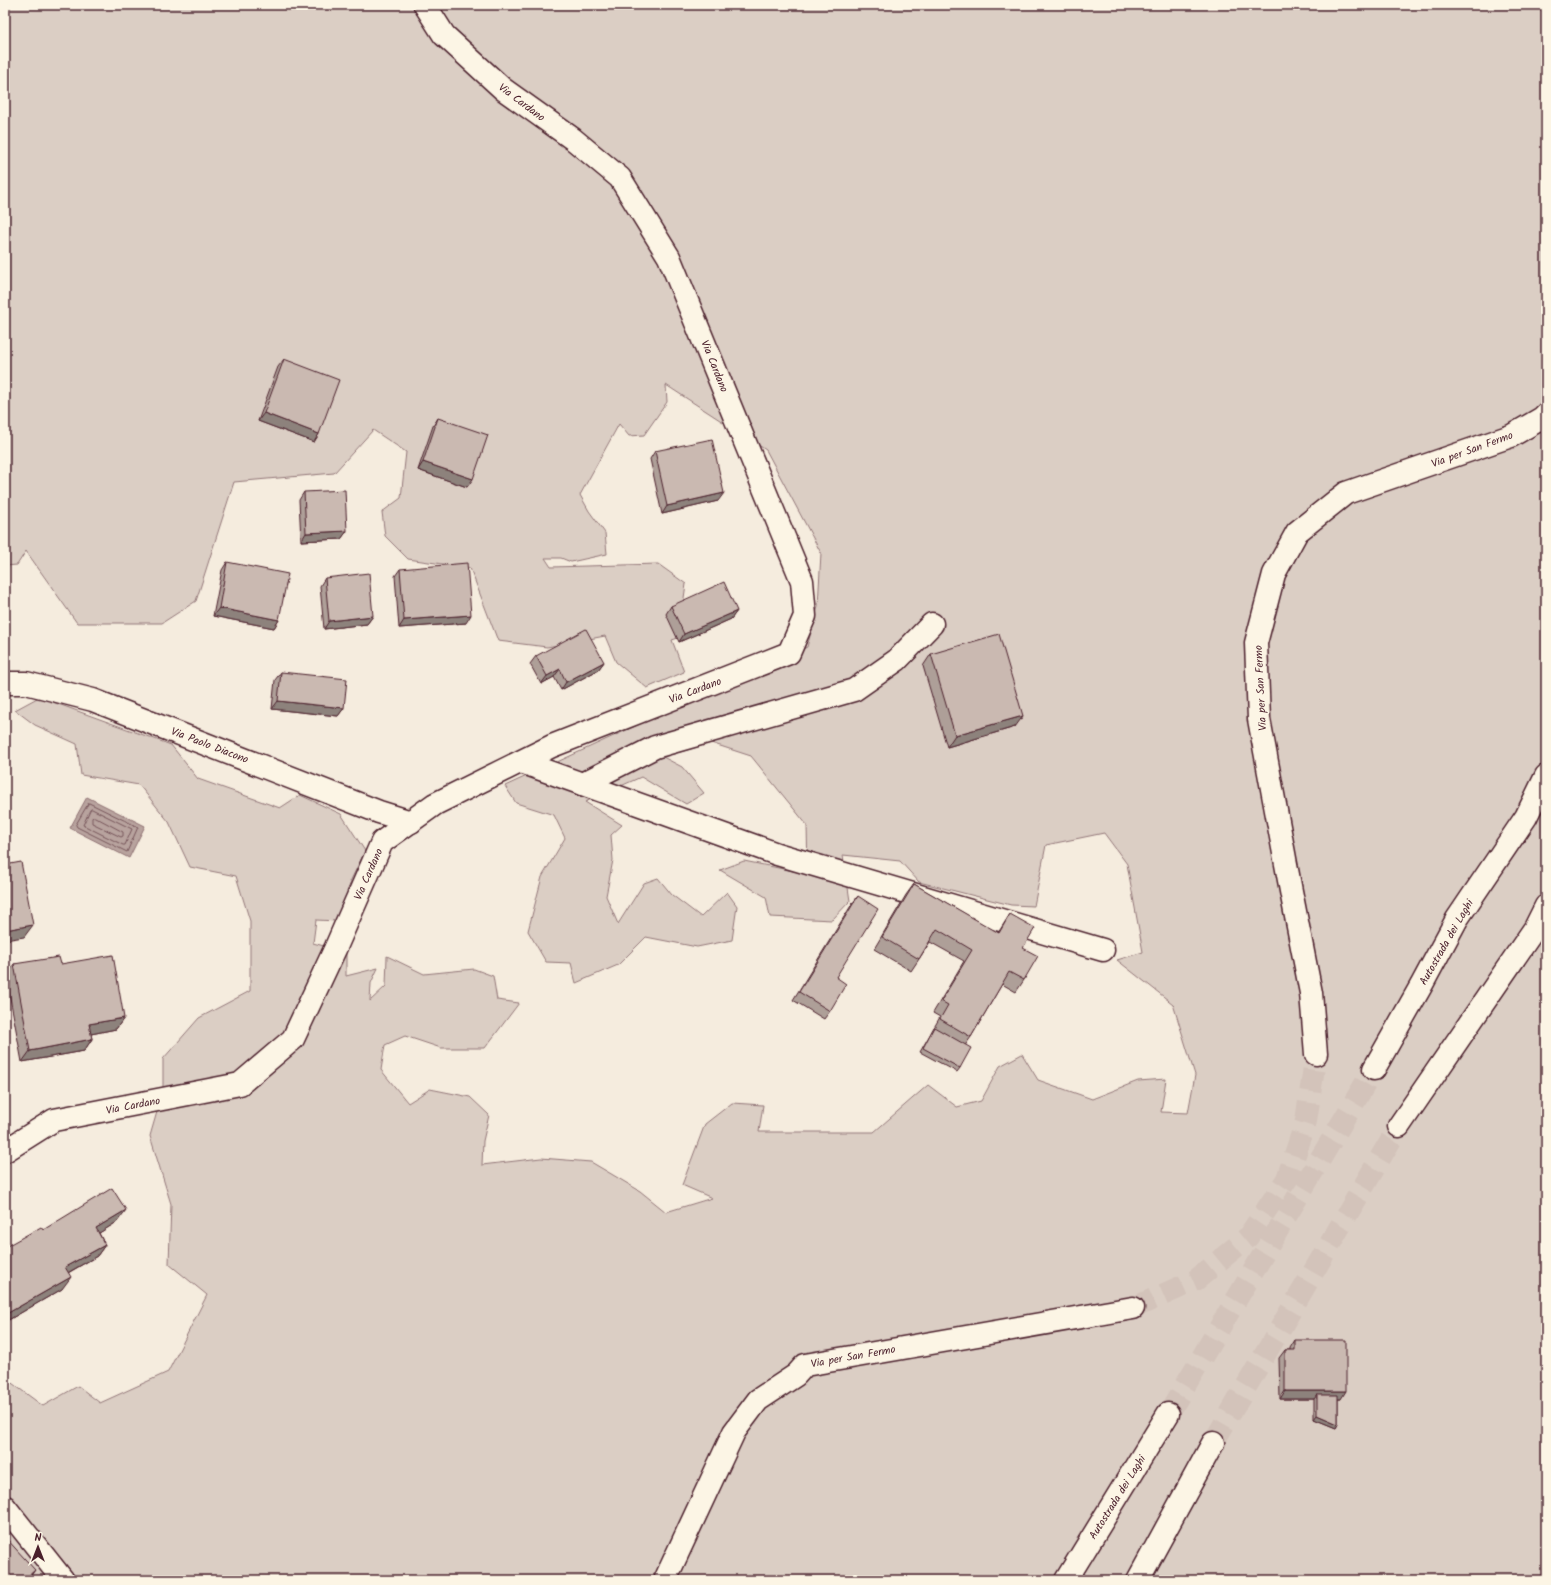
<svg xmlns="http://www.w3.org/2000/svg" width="1551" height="1585" viewBox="0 0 1551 1585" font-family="Kalam,sans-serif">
<rect width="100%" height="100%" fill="#f5ecde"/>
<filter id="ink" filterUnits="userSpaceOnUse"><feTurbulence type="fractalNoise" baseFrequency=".025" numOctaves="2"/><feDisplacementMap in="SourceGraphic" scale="8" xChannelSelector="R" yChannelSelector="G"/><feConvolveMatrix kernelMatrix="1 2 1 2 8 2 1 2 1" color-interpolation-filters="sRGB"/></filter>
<g filter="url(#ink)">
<!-- green -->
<path fill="#dbcec4" stroke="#927678" d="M5,5H1546V1580H5V1378L43,1406L78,1386L100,1403L168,1372L207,1295L169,1264L171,1204L150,1136L163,1091V1059L199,1018L250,991V921L236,876L190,867L169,822L139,785L81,775L77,744L35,725L15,710L39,697L171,745L198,779L280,808L300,795L341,814L365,851L350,882L367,902L359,922L316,920L313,943L346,952V976L378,968L371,983L370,1001L386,986L387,956L424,974L474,969L493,976L497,1000L519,1003L485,1048H441L405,1036L385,1045L381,1070L408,1103L430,1089L470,1097L489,1115L483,1141L482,1165L541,1158L591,1162L640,1191L666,1212L712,1198L682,1185L705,1124L732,1103L763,1105L759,1132H874L928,1085L957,1107L981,1101L1000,1066L1022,1054L1038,1080L1092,1099L1138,1081L1166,1079L1161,1112L1188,1113L1195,1075L1173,1004L1117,960L1143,952L1127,864L1104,833L1046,845L1034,906L1011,905L919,882L900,861L843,855L850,901L832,920L770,917L766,897L720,870L744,861L808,874L807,825L751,756L711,743L663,757L682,767L704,793L686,804L641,777L585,802L622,825L611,835L613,860L606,896L618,924L644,883L658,878L672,895L701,917L727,892L737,906L732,940L697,947L646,937L618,965L576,983L571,963L546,962L528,931L542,877L565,838L554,815L516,803L505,786L807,647L818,606L821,553L766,450L666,385L667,402L644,435L629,436L619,424L580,495L589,511L605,533L607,554L571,562L561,558H545L551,567L658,564L686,584L683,605L690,634L672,640L684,672L647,688L616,662L605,636L547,647L498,641L470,568L408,559L385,536L382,512L401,498L406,452L373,430L334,473L234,482L196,601L162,623H77L26,551L17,565L5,566Z"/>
<!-- water -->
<path fill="#b8a39e" stroke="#8c6e70" d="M87,797L145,826L129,858L70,828Z"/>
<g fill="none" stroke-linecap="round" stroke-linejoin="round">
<!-- shore -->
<g stroke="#765459" stroke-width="1">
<path d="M89,803L138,827L127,852L77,827L76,825Z"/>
<path d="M92,809L132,829L125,845H123L83,825L90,810Z"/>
<path d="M95,817L123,832V836L121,837L92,823V818Z"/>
</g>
<!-- secondary-tunnel -->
<path stroke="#d3c3ba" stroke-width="22" stroke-dasharray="22 11" stroke-linecap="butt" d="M1133,1308L1196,1280L1248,1237L1287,1179L1306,1121L1316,1054"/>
<!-- motorway-tunnel -->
<g stroke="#d3c3ba" stroke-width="22" stroke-dasharray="22 11" stroke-linecap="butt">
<path d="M1168,1414L1374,1069"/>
<path d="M1213,1443L1399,1126"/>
</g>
<defs>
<g id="minor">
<path d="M5,683H26L93,700L379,812L411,822"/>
<path d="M521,762L777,854L1103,950"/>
<path d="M582,784L655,747L854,690L897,660L932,624"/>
<path d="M5,1151L54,1120L240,1084L293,1039L336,947L382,842L435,804L552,746L789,653L805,616L802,581L669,257L620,178L573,139L503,89L444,35L425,5"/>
<path d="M5,1507L63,1580"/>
</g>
<g id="secondary">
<path d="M1316,1054L1311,993L1291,891L1259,719L1256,643L1274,574L1297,532L1346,493L1511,436L1542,418L1546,414"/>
<path d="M666,1578L734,1432L758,1400L796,1375L805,1365L1133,1308"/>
</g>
<g id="motorway">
<path d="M1374,1069L1421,986L1457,919L1526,817L1546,776"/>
<path d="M1399,1126L1535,928L1546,906"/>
<path d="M1066,1580L1168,1414"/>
<path d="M1138,1580L1213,1443"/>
</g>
</defs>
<!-- minor casing -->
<use href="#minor" stroke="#4a1f2b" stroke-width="25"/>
<!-- secondary casing -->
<use href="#secondary" stroke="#4a1f2b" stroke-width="25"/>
<!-- motorway casing -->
<use href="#motorway" stroke="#4a1f2b" stroke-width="25"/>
<!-- minor -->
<use href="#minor" stroke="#fcf5e5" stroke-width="22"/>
<!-- secondary -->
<use href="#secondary" stroke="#fcf5e5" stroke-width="22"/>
<!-- motorway -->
<use href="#motorway" stroke="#fcf5e5" stroke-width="22"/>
</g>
<!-- wall -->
<g fill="#ae9f98" stroke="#4a1f2b">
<path d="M284,359L319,434L314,442L258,421L278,367Z"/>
<path d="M438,418L467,487L418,470L433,426Z"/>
<path d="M655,451L718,501L662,514L650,459Z"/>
<path d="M304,492L347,531L341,539L301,541L299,500Z"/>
<path d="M227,562L279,620L274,628L213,616L222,570Z"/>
<path d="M400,569L466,623L399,628L395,576Z"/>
<path d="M325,578L373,616L367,624L324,629L320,586Z"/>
<path d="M671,606L737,611L731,619L679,642L666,614Z"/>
<path d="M931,654L1015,727L947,747L923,666Z"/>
<path d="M536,656L604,662L598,670L561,690L554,677L541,684L530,664Z"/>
<path d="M281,672L344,708L338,716L272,709L275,680Z"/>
<path d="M914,884L998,933L1010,914L1023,948L1024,980L1016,992L1002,984L971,1037L966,1044L960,1068L957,1072L920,1052L940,1017L933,1013L964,961L930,942L919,959L911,971L874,949L906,895Z"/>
<path d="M858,896L836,977L830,1011L824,1019L793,1000L852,904Z"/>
<path d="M14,964H61L124,1018L116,1029L91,1034L92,1039L84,1051L22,1062L6,976Z"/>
<path d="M117,1222L99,1233L105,1245L97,1256L68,1273L62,1289L5,1322V1247L43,1230Z"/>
<path d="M1295,1340L1341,1399H1338V1424L1336,1428L1314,1419V1399H1280L1279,1358L1285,1350H1290V1348Z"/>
</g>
<!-- shaded-wall -->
<g fill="#8d827c" stroke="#4a1f2b">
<path d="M264,413L319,434L314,442L258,421Z"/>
<path d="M423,462L473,479L467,487L418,470Z"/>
<path d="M724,493L718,501L662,514L667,506Z"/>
<path d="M347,531L341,539L301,541L306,533Z"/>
<path d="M219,608L279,620L274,628L213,616Z"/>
<path d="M737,611L731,619L679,642L684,634Z"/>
<path d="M471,615L466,623L399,628L404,620Z"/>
<path d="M373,616L367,624L324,629L329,621Z"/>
<path d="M604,662L598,670L561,690L566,682Z"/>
<path d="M560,669L554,677L541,684L547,676Z"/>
<path d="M278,701L344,708L338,716L272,709Z"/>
<path d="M1023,716L1015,727L947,747L955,735Z"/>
<path d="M33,925L24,937L5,940V930Z"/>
<path d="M124,1018L116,1029L81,1036L89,1024Z"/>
<path d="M92,1039L84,1051L22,1062L30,1051Z"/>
<path d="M126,1210L117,1222L88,1240L96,1228Z"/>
<path d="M105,1245L97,1256L57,1279L65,1267Z"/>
<path d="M71,1277L62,1289L5,1322V1317L8,1313Z"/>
<path d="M1285,1391H1346L1341,1399H1317V1395L1314,1399H1280Z"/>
<path d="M1317,1415L1338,1424L1336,1428L1314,1419Z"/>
<path d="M35,1570L28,1580H24Z"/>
</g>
<!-- building -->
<g fill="#cab9b1" stroke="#4a1f2b">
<path d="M284,359L339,380L319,434L264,413Z"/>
<path d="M438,418L488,435L473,479L423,462Z"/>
<path d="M712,439L724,493L667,506L655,451Z"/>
<path d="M345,490L347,531L306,533L304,492Z"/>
<path d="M227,562L288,574L279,620L219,608Z"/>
<path d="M467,563L471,615L404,620L400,569Z"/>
<path d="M369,573L373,616L329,621L325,578Z"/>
<path d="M724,582L737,611L684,634L671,606Z"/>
<path d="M586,629L604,662L566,682L560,669L547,676L536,656Z"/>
<path d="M999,634L1023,716L955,735L931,654Z"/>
<path d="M281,672L347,679L344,708L278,701Z"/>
<path d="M21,862L33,925L5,930V865Z"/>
<path d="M914,884L999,933L1010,914L1035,928L1023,948L1038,956L1024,980L1009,972L971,1037L940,1019L948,1005L941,1001L972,950L937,929L919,959L882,937Z"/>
<path d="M858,896L878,909L836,977L846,984L830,1011L799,992Z"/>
<path d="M113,955L124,1018L89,1024L92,1039L30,1051L14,964L59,957L61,964Z"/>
<path d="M934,1027L971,1048L960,1068L923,1048Z"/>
<path d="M112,1188L126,1210L96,1228L105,1245L65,1267L71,1277L8,1313L5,1308V1247L41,1227L43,1230Z"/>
<path d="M1295,1340H1346V1391H1285V1350H1295Z"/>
<path d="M1317,1395H1338V1424L1317,1415Z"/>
<path d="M5,1537L35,1570L24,1580H5Z"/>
</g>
</g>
<g text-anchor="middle" stroke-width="3" stroke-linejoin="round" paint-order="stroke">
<!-- street labels -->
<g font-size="11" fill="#4a1f2b" stroke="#fcf5e5">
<text transform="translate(522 102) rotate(37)" y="4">Via Cardano</text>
<text transform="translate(715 366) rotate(68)" y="4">Via Cardano</text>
<text transform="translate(1472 449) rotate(-20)" y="4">Via per San Fermo</text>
<text transform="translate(1260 688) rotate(-93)" y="4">Via per San Fermo</text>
<text transform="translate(695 690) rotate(-21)" y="4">Via Cardano</text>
<text transform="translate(210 745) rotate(21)" y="4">Via Paolo Diacono</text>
<text transform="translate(368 874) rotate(-66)" y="4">Via Cardano</text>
<text transform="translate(1446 942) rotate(-60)" y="4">Autostrada dei Laghi</text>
<text transform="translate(133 1105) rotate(-11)" y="4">Via Cardano</text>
<text transform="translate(853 1356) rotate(-10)" y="4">Via per San Fermo</text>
<text transform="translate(1117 1497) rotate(-58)" y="4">Autostrada dei Laghi</text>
</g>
</g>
<!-- margin -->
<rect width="1551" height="1585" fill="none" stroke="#fcf5e5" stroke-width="20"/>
<rect x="10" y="10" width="1531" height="1565" fill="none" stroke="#4a1f2b" stroke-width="1.5" filter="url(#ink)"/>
<!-- north arrow -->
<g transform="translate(38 1547)" stroke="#fcf5e5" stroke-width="3" paint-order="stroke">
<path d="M0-3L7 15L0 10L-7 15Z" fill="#4a1f2b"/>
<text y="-6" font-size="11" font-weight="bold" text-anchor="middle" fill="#4a1f2b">N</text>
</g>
</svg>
